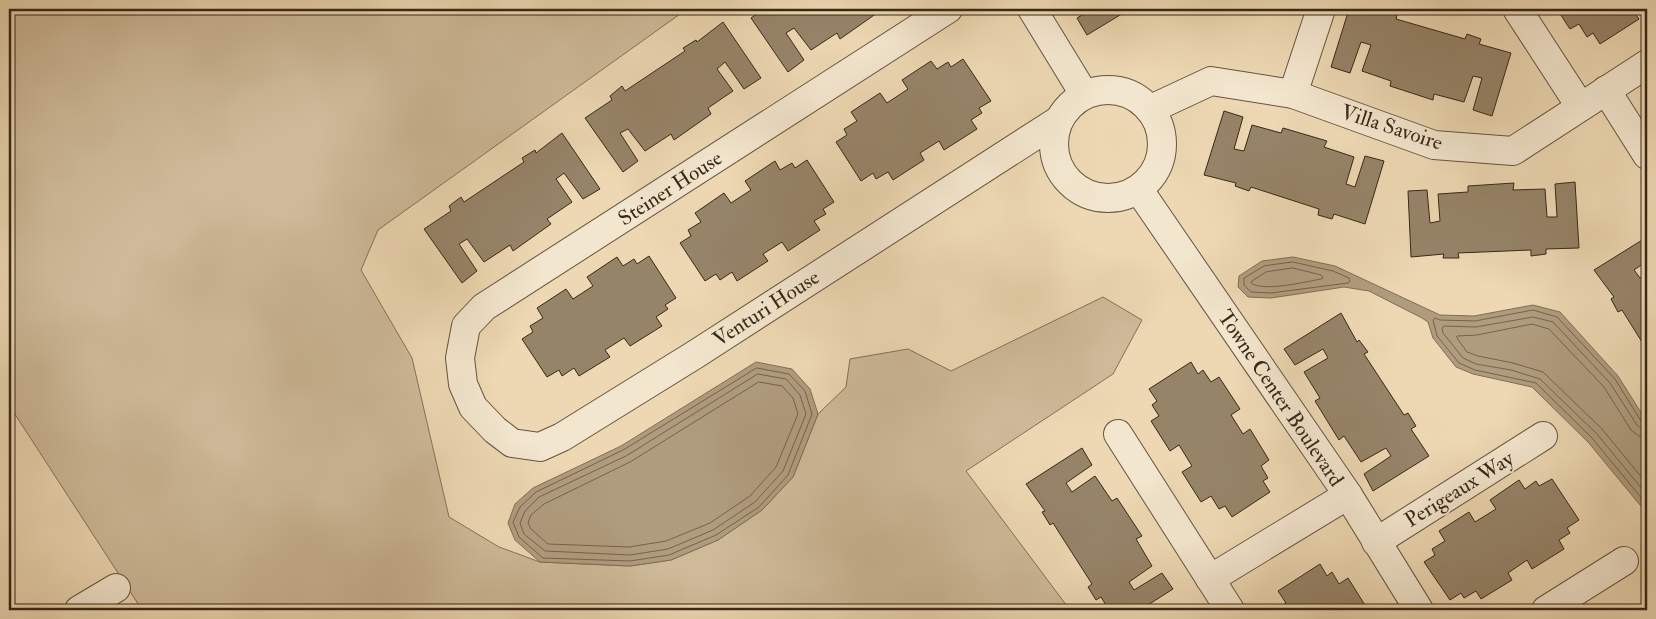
<svg xmlns="http://www.w3.org/2000/svg" width="1656" height="619" viewBox="0 0 1656 619" font-family="'IM FELL Double Pica',serif">
<rect width="100%" height="100%" fill="#edd8b3"/>
<filter id="stains"><feTurbulence type="fractalNoise" baseFrequency=".004" numOctaves="4"/><feColorMatrix values="0 0 0 0 .2 0 0 0 0 .09 0 0 0 0 .02 0 0 0 .5 -.17"/></filter>
<radialGradient id="worn" r=".72"><stop offset=".6" stop-color="#630" stop-opacity="0"/><stop offset="1" stop-color="#630" stop-opacity=".3"/></radialGradient>
<!-- green -->
<path fill="#ceba99" stroke="#837158" d="M9,9H687L378,230L361,270L412,358L449,517L499,547L540,562L630,566L671,560L718,540L762,510L793,477L818,414L846,387L850,359L908,349L951,371L1103,297L1142,320L1113,374L966,471L1070,610H142L9,405Z"/>
<!-- water -->
<g fill="#af9c7e" stroke="#7f6e55">
<path d="M1293,257L1335,266L1440,315L1474,316L1533,305L1560,312L1618,376L1647,422V507L1640,505L1588,442L1532,387L1473,374L1456,367L1433,338L1428,322L1422,318L1369,291L1344,287L1271,298L1248,297L1238,287L1239,276L1262,261Z"/>
<path d="M756,362L792,369L810,389L818,414L793,477L762,510L718,540L671,560L630,566L540,562L515,540L508,523L515,504L533,488L621,446Z"/>
</g>
<g fill="none" stroke-linecap="round" stroke-linejoin="round">
<!-- shore -->
<g stroke="#74624b" stroke-width="1">
<path d="M1293,262L1333,271L1349,278L1350,281L1348,283L1271,293L1251,292L1244,285V278L1264,266Z"/>
<path d="M1293,268L1321,275L1323,278L1321,279C1305,282 1263,292 1251,283L1252,281L1266,272Z"/>
<path d="M757,368L789,374L805,391L812,414L788,475L759,507L716,535L669,555L630,561L543,558L519,537L513,522L520,507L536,492L623,450Z"/>
<path d="M758,374L786,379L800,395L806,414L783,471L755,502L713,530L668,549L630,555L545,551L524,534L520,523L525,511L539,497L626,456Z"/>
<path d="M759,382L782,386L793,398L798,414L776,467L750,496L710,523L666,541L629,547L548,544L531,529L528,523L531,515L544,504L630,462Z"/>
<path d="M1647,423L1641,421L1615,379L1557,317L1533,310L1475,321L1440,320L1435,318L1433,320L1437,336L1459,363L1475,370L1536,383L1592,438L1643,500L1647,502"/>
<path d="M1647,430L1642,429L1637,425L1610,383L1553,322L1533,317L1476,327L1444,326L1442,328L1443,333L1463,358L1476,364L1511,370L1540,379L1597,434L1647,495"/>
<path d="M1647,437L1639,436L1631,430L1604,387L1549,329L1532,324L1477,335L1457,336V338L1467,352L1478,356L1513,363L1543,372L1602,429L1647,484"/>
</g>
</g>
<!-- building -->
<g fill="#968469" stroke="#382818">
<path d="M764,9H875L877,13L840,39L837,33L811,50L794,28L786,33L804,60L788,72L751,18Z"/>
<path d="M1092,9H1130L1087,35L1077,18Z"/>
<path d="M1349,9H1367L1382,14V11L1397,15L1396,19L1465,39L1467,34L1481,39L1479,44L1511,53L1492,116L1473,110L1482,78L1473,76L1464,102L1434,94L1433,100L1390,86L1391,81L1362,71L1371,45L1361,42L1350,73L1331,67Z"/>
<path d="M1557,9H1632L1639,19L1600,44L1593,33L1587,37L1579,24L1570,29Z"/>
<path d="M723,22L761,78L744,89L725,62L717,69L733,91L708,108L711,114L674,140L671,134L645,151L628,129L620,133L638,161L623,172L585,118L612,100L610,96L622,86L625,91L685,51L683,48L696,40L697,42Z"/>
<path d="M963,59L991,101L979,108L982,113L971,120L977,129L944,150L939,141L920,153L924,160L893,180L888,172L876,179L873,173L861,181L836,142L847,135L844,129L857,121L851,112L880,93L887,103L908,89L902,80L931,61L937,69L948,62L951,67Z"/>
<path d="M1224,111L1243,117L1234,149L1244,151L1252,125L1281,133L1283,128L1327,141L1324,147L1354,157L1346,184L1355,187L1365,156L1384,161L1365,224L1334,214L1332,219L1318,215L1319,209L1251,187L1249,191L1235,186L1236,183L1204,175Z"/>
<path d="M562,133L600,189L583,199L564,173L556,179L572,202L547,219L551,224L513,251L510,245L484,262L467,239L459,244L477,271L462,283L424,229L451,211L449,206L461,197L464,202L524,162L522,158L535,150L536,153Z"/>
<path d="M807,160L834,202L823,209L826,214L814,221L820,230L788,251L782,242L763,254L768,261L737,281L732,272L720,280L716,274L705,281L680,243L691,236L688,230L701,222L695,213L724,193L731,203L751,190L745,181L775,161L780,170L792,163L795,168Z"/>
<path d="M1575,182L1579,248L1546,249V254L1531,256V250L1458,253L1459,258H1443L1444,254L1411,257L1408,191L1427,190L1430,223L1440,221L1438,194L1468,192V186L1514,183L1513,190L1545,189L1547,217H1557L1555,184Z"/>
<path d="M1647,237V261L1634,270L1640,278L1647,273V350L1622,310L1618,312L1611,299L1614,297L1594,270Z"/>
<path d="M649,256L676,298L665,305L668,309L656,317L662,326L630,346L624,338L605,350L610,357L579,376L574,368L562,376L559,370L547,377L522,339L533,332L530,326L543,318L537,308L566,289L573,299L593,286L587,277L617,257L623,266L634,259L637,264Z"/>
<path d="M1341,313L1357,342L1359,340L1368,352L1364,354L1404,415L1408,413L1416,426L1411,429L1429,456L1373,491L1364,474L1391,456L1386,448L1361,462L1344,436L1339,440L1315,401L1320,398L1304,372L1328,358L1323,349L1295,365L1284,349Z"/>
<path d="M1191,362L1198,374L1203,370L1211,382L1219,377L1240,409L1231,415L1243,434L1250,429L1269,460L1261,466L1268,478L1263,481L1270,492L1232,517L1225,506L1219,509L1211,496L1201,502L1182,472L1192,466L1179,445L1170,451L1151,421L1159,416L1152,405L1157,401L1149,389Z"/>
<path d="M1082,448L1092,465L1066,483L1072,492L1095,476L1112,501L1117,498L1142,536L1136,539L1152,566L1129,582L1134,590L1162,573L1173,589L1140,610H1109L1101,597L1096,600L1088,587L1092,584L1053,523L1050,525L1042,512L1045,511L1026,484Z"/>
<path d="M1552,479L1579,520L1567,528L1570,533L1559,540L1564,549L1532,569L1527,560L1508,573L1512,580L1481,599L1476,591L1464,598L1461,593L1450,600L1424,562L1435,555L1432,549L1445,541L1439,531L1469,512L1475,522L1496,509L1490,500L1519,480L1525,489L1536,481L1539,486Z"/>
<path d="M1320,564L1327,576L1332,572L1339,584L1348,578L1368,610H1283L1281,606L1286,603L1278,591Z"/>
</g>
<g fill="none" stroke-linecap="round" stroke-linejoin="round">
<defs>
<g id="minor">
<path d="M948,9L484,307L466,326L460,358L463,384L473,407L495,430L512,443L540,447L562,437L696,354L1059,120"/>
<path d="M1032,9L1084,94"/>
<path d="M1517,9L1580,106"/>
<circle cx="1108" cy="144" r="54"/>
<path d="M1606,90L1647,155"/>
<path d="M1293,94L1321,9"/>
<path d="M1151,109L1211,81L1293,94L1434,145L1513,151L1647,64"/>
<path d="M1139,190L1348,495L1419,610"/>
<path d="M1118,434L1230,610"/>
<path d="M1376,542L1543,436"/>
<path d="M1210,579L1348,495"/>
<path d="M79,610L116,588"/>
<path d="M1546,610L1624,561"/>
</g>
</defs>
<!-- minor casing -->
<use href="#minor" stroke="#65543f" stroke-width="30"/>
<!-- minor -->
<use href="#minor" stroke="#f3e6ce" stroke-width="28"/>
</g>
<g text-anchor="middle" stroke-width="4" stroke-linejoin="round" paint-order="stroke">
<!-- street labels -->
<g font-size="21" fill="#382818" stroke="#f3e6ce">
<text transform="translate(1392 127) rotate(18)" y="7">Villa Savoire</text>
<text transform="translate(670 188) rotate(-33)" y="7">Steiner House</text>
<text transform="translate(766 308) rotate(-33)" y="7">Venturi House</text>
<text transform="translate(1281 398) rotate(56)" y="7">Towne Center Boulevard</text>
<text transform="translate(1459 489) rotate(-32)" y="7">Perigeaux Way</text>
</g>
</g>
<!-- margin -->
<rect width="1656" height="619" fill="none" stroke="#edd8b3" stroke-width="30"/>
<rect x="10" y="10" width="1636" height="599" fill="none" stroke="#382818" stroke-width="2.5"/>
<rect x="15" y="15" width="1626" height="589" fill="none" stroke="#382818"/>
<rect width="100%" height="100%" filter="url(#stains)"/>
<rect width="100%" height="100%" fill="url(#worn)"/>
</svg>
